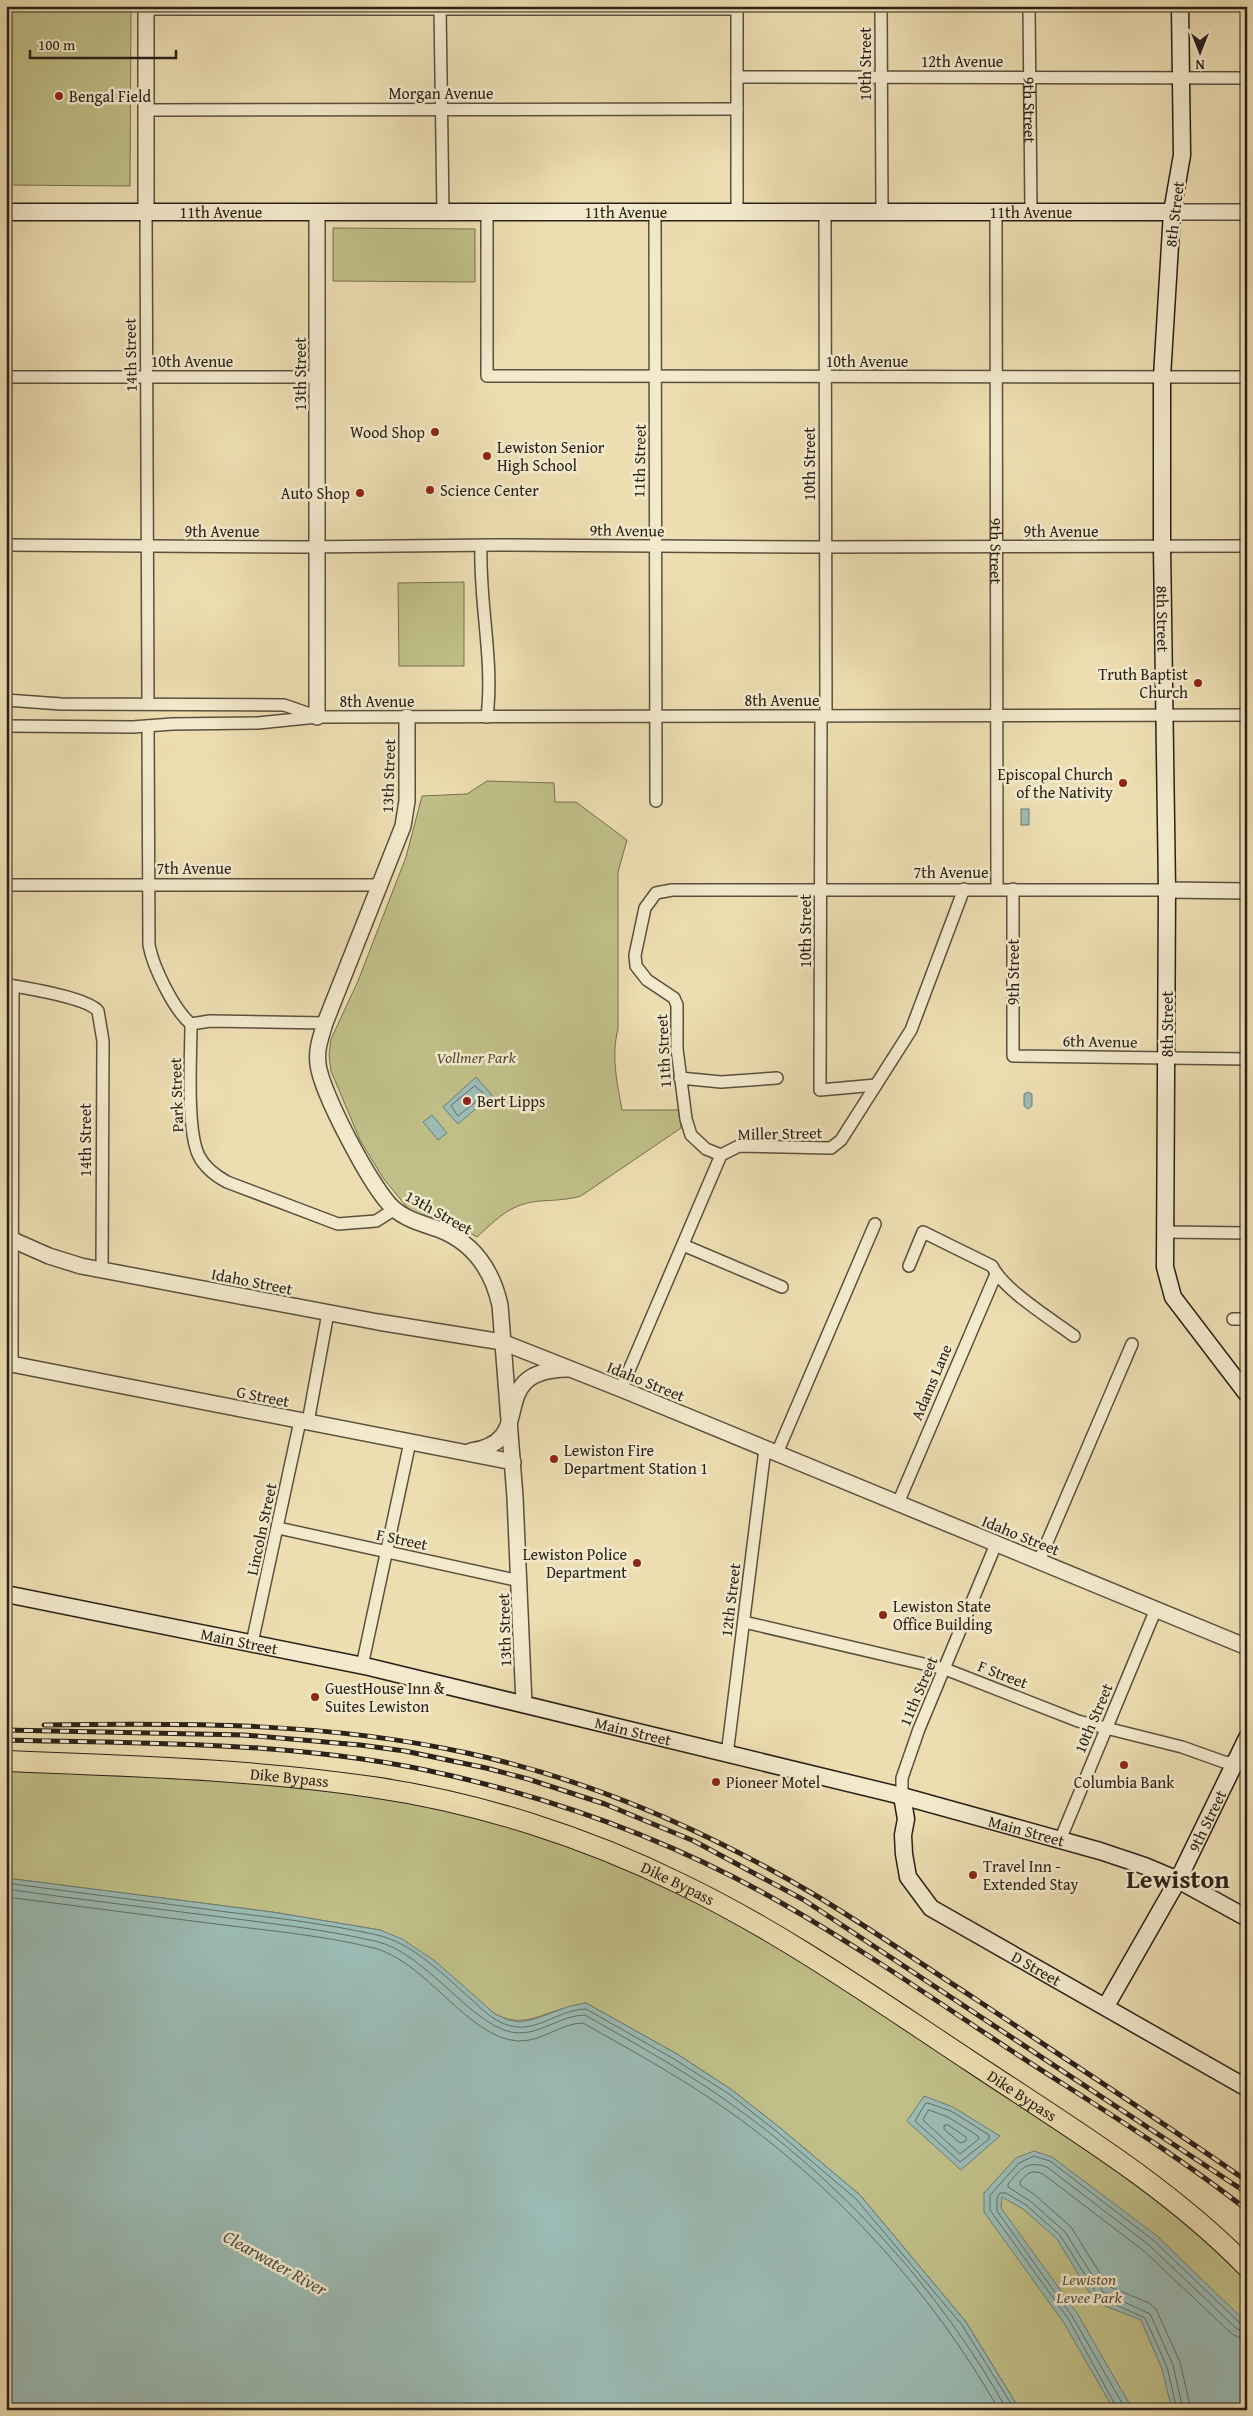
<svg xmlns="http://www.w3.org/2000/svg" width="1253" height="2416" viewBox="0 0 1253 2416" font-family="'Gentium Book Plus',serif">
<rect width="100%" height="100%" fill="#eddeb2"/>
<filter id="stains"><feTurbulence type="fractalNoise" baseFrequency=".004" numOctaves="4"/><feColorMatrix values="0 0 0 0 .2 0 0 0 0 .09 0 0 0 0 .02 0 0 0 .5 -.17"/></filter>
<radialGradient id="worn" r=".72"><stop offset=".6" stop-color="#630" stop-opacity="0"/><stop offset="1" stop-color="#630" stop-opacity=".3"/></radialGradient>
<!-- green -->
<g fill="#c0bf87" stroke="#757050">
<path d="M6,6H131L130,186L6,185Z"/>
<path d="M333,228L475,229V282L333,281Z"/>
<path d="M464,582V666H399L398,583Z"/>
<path d="M487,781L554,783L555,802H576L627,840L618,872V1029C611,1056 617,1082 622,1110H679L681,1128L581,1196C567,1200 555,1200 541,1201C511,1203 498,1218 477,1237L449,1222L410,1211L383,1178L360,1140L331,1071L329,1055L331,1039L358,981L406,857L422,796L467,794Z"/>
<path d="M6,1761L430,1798L681,1883L1047,2113L1247,2267V2410H1020L966,2322L860,2195L779,2127L732,2090L677,2054L586,2003C575,2006 563,2008 552,2012C530,2020 517,2025 495,2014L380,1930L272,1912L6,1878Z"/>
</g>
<!-- water -->
<g fill="#9bbbb4" stroke="#6e7d76">
<rect x="1021" y="809" width="8" height="16"/>
<path d="M476,1077L492,1095L458,1124L443,1107Z"/>
<path d="M1028,1092L1032,1094V1106L1028,1109L1024,1106V1094Z"/>
<path d="M432,1115L447,1133L438,1140L423,1122Z"/>
<path d="M6,1878L272,1912L380,1930L402,1939L435,1961L495,2014L508,2020L520,2022L535,2019L570,2006L586,2003L677,2054L732,2090L779,2127L860,2195L966,2322L1020,2410H20L6,2403Z"/>
<path d="M924,2096L953,2107L1000,2136L961,2170L907,2121Z"/>
<path d="M1034,2151L1052,2157L1157,2236L1247,2323V2410H1172L1162,2369L1141,2320L1095,2302L1057,2239L1023,2209L1002,2197L1001,2208L1077,2313L1133,2410H1114L1064,2323L984,2212V2193L1016,2158Z"/>
</g>
<g fill="none" stroke-linecap="round" stroke-linejoin="round">
<!-- shore -->
<g stroke="#626e66" stroke-width="1">
<path d="M475,1086L483,1093V1096L458,1116L451,1106Z"/>
<path d="M6,1883C80,1893 154,1902 227,1912C277,1918 328,1924 377,1935C413,1943 443,1975 470,1998C484,2011 497,2025 517,2027C541,2029 562,2009 586,2009L674,2059L729,2094L776,2131L856,2199L962,2325L1015,2410"/>
<path d="M6,1889C75,1899 144,1907 213,1916C267,1923 322,1929 375,1941C427,1952 476,2033 519,2033C543,2033 562,2015 585,2015C632,2042 680,2068 724,2099C840,2180 938,2287 1007,2410"/>
<path d="M6,1897C79,1906 151,1916 224,1925C273,1931 326,1936 374,1948C427,1962 468,2038 518,2041C542,2042 561,2023 583,2023C629,2049 676,2075 720,2105C833,2183 931,2290 999,2410"/>
<path d="M928,2103L951,2111L989,2135V2139L960,2162L915,2121L925,2104Z"/>
<path d="M929,2110L948,2117L978,2136L979,2139L960,2154L923,2120Z"/>
<path d="M948,2125L966,2137V2141L960,2143L944,2129V2126Z"/>
<path d="M1118,2410L1069,2320L990,2210V2195L1019,2163L1034,2156L1050,2161L1153,2240L1241,2324L1247,2326"/>
<path d="M1126,2410L1072,2316L997,2211V2198L1000,2193H1006L1026,2205L1060,2235L1099,2297L1145,2318L1167,2367L1177,2410"/>
<path d="M1183,2410L1173,2365L1150,2314L1103,2292L1065,2232L1030,2201L1008,2187V2184C1021,2169 1026,2160 1047,2167L1149,2245L1237,2329L1247,2332"/>
<path d="M1191,2410L1180,2362L1156,2309L1149,2303L1108,2286L1071,2227L1035,2195L1020,2185V2182C1027,2173 1032,2169 1043,2174L1144,2251L1233,2335L1247,2340"/>
</g>
<defs>
<g id="minor">
<path d="M440,6L443,212"/>
<path d="M881,6L882,212"/>
<path id="s1" d="M1029,6L1031,212"/>
<path d="M146,9H737"/>
<path d="M737,77L1247,78"/>
<path d="M146,110L737,109"/>
<path d="M146,212L148,704"/>
<path d="M487,212V376L1247,377"/>
<path d="M655,212L656,801"/>
<path d="M737,212V6"/>
<path d="M825,212L826,716"/>
<path id="s2" d="M996,212L997,889"/>
<path d="M6,377H317"/>
<path d="M6,545L303,547L497,545L811,547L1247,546"/>
<path d="M481,546C479,603 494,660 487,717"/>
<path d="M6,700L61,704L284,705L313,715"/>
<path d="M821,716L820,1090L876,1085"/>
<path d="M6,726L133,727L172,724L258,723L317,717L1247,715"/>
<path d="M148,726L149,945C153,967 174,1010 191,1024C191,1056 186,1130 199,1156C205,1168 216,1176 227,1182L338,1224L376,1221L395,1209"/>
<path d="M6,885H381"/>
<path d="M1013,889V1056L1247,1059"/>
<path d="M8,985C27,988 87,998 98,1011L103,1041L102,1270"/>
<path d="M191,1024L210,1021L325,1023"/>
<path d="M680,1078L721,1082L777,1078"/>
<path d="M721,1155L706,1149L691,1135L686,1119L677,1049V1005L674,998L647,980L636,966L635,955L645,908L656,893L672,890H1167"/>
<path d="M1165,1232L1247,1233"/>
<path d="M683,1245L782,1287"/>
<path d="M909,1266L923,1232L992,1266C1004,1290 1051,1319 1074,1336"/>
<path d="M1233,1319H1247"/>
<path d="M12,1364L13,986"/>
<path d="M621,1389L721,1155L739,1146L831,1148L841,1140L911,1030L964,889"/>
<path d="M308,1422L328,1313"/>
<path d="M777,1453L875,1224"/>
<path d="M898,1503L996,1274"/>
<path d="M278,1528L520,1581"/>
<path d="M1039,1561L1132,1344"/>
<path d="M744,1622L945,1669L1078,1721L1182,1747L1224,1762L1247,1763"/>
<path d="M252,1643L300,1421"/>
<path d="M362,1666L410,1442"/>
<path d="M727,1755L765,1449"/>
<path d="M902,1796V1778L919,1729L996,1544"/>
<path d="M1060,1840L1156,1609"/>
</g>
<g id="tertiary">
<path d="M146,212V6"/>
<path d="M317,212V717"/>
<path d="M1172,212H1247"/>
<path d="M407,717V801L403,826L325,1023C321,1037 316,1049 318,1064C321,1092 372,1189 393,1208C405,1219 423,1224 438,1229C473,1242 492,1270 500,1305L515,1497L524,1704"/>
<path d="M1167,890L1247,891"/>
<path d="M6,1237L49,1256L81,1266L378,1322L502,1342L621,1389L1247,1647"/>
<path d="M6,1363L513,1462"/>
<path d="M471,1451C541,1441 482,1371 567,1369"/>
</g>
<g id="secondary">
<path id="s3" d="M1180,6L1182,155L1172,212L1162,377V547L1167,890L1165,1267L1173,1297L1247,1394"/>
<path id="s4" d="M6,212H1172"/>
<path id="s5" d="M6,1594L369,1667L902,1796L1100,1851L1145,1866L1178,1880L1247,1918"/>
<path id="s6" d="M902,1796L906,1819L903,1835L904,1854L908,1877L931,1908L1247,2088"/>
<path id="s7" d="M1106,2006L1178,1880L1247,1738"/>
</g>
<g id="trunk">
<path id="s8" d="M6,1761C128,1766 251,1769 372,1787C477,1802 586,1837 681,1884C783,1933 876,1999 970,2061C1066,2125 1166,2184 1247,2267"/>
</g>
</defs>
<!-- minor casing -->
<use href="#minor" stroke="#5b503e" stroke-width="14"/>
<!-- tertiary casing -->
<use href="#tertiary" stroke="#5b503e" stroke-width="18"/>
<!-- secondary casing -->
<use href="#secondary" stroke="#2a2118" stroke-width="19"/>
<!-- trunk casing -->
<use href="#trunk" stroke="#2a2118" stroke-width="22"/>
<!-- minor -->
<use href="#minor" stroke="#f3eacd" stroke-width="11"/>
<!-- tertiary -->
<use href="#tertiary" stroke="#f3eacd" stroke-width="15"/>
<!-- secondary -->
<use href="#secondary" stroke="#f3eacd" stroke-width="16"/>
<!-- trunk -->
<use href="#trunk" stroke="#eddeb2" stroke-width="20"/>
<defs>
<g id="rail">
<path d="M44,1725C188,1723 326,1722 467,1753C588,1779 703,1829 810,1892C867,1926 921,1964 977,2000C1067,2060 1158,2119 1247,2181"/>
<path d="M6,1730L244,1735L360,1745L405,1751L486,1768L528,1779L605,1804L694,1841L804,1900L1247,2193"/>
<path d="M6,1740C153,1744 304,1741 448,1775C566,1802 681,1845 785,1905C864,1950 939,2003 1015,2053C1092,2103 1175,2153 1247,2210"/>
</g>
</defs>
<!-- rail casing -->
<use href="#rail" stroke="#2a2118" stroke-width="5"/>
<!-- rail -->
<use href="#rail" stroke="#f3eacd" stroke-width="3" stroke-dasharray="9" stroke-linecap="butt"/>
</g>
<!-- markers -->
<g fill="#8f2418" stroke="#f3eacd" stroke-width="2">
<circle cx="59" cy="96" r="5"/>
<circle cx="435" cy="432" r="5"/>
<circle cx="487" cy="456" r="5"/>
<circle cx="430" cy="490" r="5"/>
<circle cx="360" cy="493" r="5"/>
<circle cx="1198" cy="683" r="5"/>
<circle cx="1123" cy="783" r="5"/>
<circle cx="467" cy="1101" r="5"/>
<circle cx="554" cy="1459" r="5"/>
<circle cx="637" cy="1563" r="5"/>
<circle cx="883" cy="1615" r="5"/>
<circle cx="315" cy="1697" r="5"/>
<circle cx="1124" cy="1765" r="5"/>
<circle cx="716" cy="1782" r="5"/>
<circle cx="973" cy="1875" r="5"/>
</g>
<g text-anchor="middle" stroke-width="5" stroke-linejoin="round" paint-order="stroke">
<!-- street labels -->
<g font-size="16" fill="#2a2118" stroke="#f3eacd">
<text x="962" y="67">12th Avenue</text>
<text transform="translate(865 64) rotate(-90)" y="6">10th Street</text>
<text x="441" y="99">Morgan Avenue</text>
<text dy="6" stroke="none"><textPath href="#s1" startOffset="104">9th Street</textPath></text>
<text dy="6" stroke="none"><textPath href="#s4" startOffset="215">11th Avenue</textPath></text>
<text dy="6" stroke="none"><textPath href="#s4" startOffset="620">11th Avenue</textPath></text>
<text dy="6" stroke="none"><textPath href="#s4" startOffset="1025">11th Avenue</textPath></text>
<text transform="translate(1174 214) rotate(-83)" y="6">8th Street</text>
<text transform="translate(130 355) rotate(-91)" y="6">14th Street</text>
<text x="192" y="367">10th Avenue</text>
<text x="867" y="367">10th Avenue</text>
<text transform="translate(300 374) rotate(-90)" y="6">13th Street</text>
<text transform="translate(639 461) rotate(-89)" y="6">11th Street</text>
<text transform="translate(809 464) rotate(-90)" y="6">10th Street</text>
<text transform="translate(627 530) rotate(1)" y="6">9th Avenue</text>
<text x="222" y="537">9th Avenue</text>
<text x="1061" y="537">9th Avenue</text>
<text dy="6" stroke="none"><textPath href="#s2" startOffset="339">9th Street</textPath></text>
<text dy="6" stroke="none"><textPath href="#s3" startOffset="614">8th Street</textPath></text>
<text x="782" y="706">8th Avenue</text>
<text x="377" y="707">8th Avenue</text>
<text transform="translate(388 776) rotate(-88)" y="6">13th Street</text>
<text x="194" y="874">7th Avenue</text>
<text x="951" y="878">7th Avenue</text>
<text transform="translate(805 931) rotate(-90)" y="6">10th Street</text>
<text transform="translate(1013 972) rotate(-90)" y="6">9th Street</text>
<text transform="translate(1167 1024) rotate(-90)" y="6">8th Street</text>
<text transform="translate(1100 1041) rotate(1)" y="6">6th Avenue</text>
<text transform="translate(663 1051) rotate(-93)" y="6">11th Street</text>
<text transform="translate(176 1095) rotate(-92)" y="6">Park Street</text>
<text transform="translate(780 1133) rotate(-1)" y="6">Miller Street</text>
<text transform="translate(85 1140) rotate(-90)" y="6">14th Street</text>
<text transform="translate(439 1212) rotate(29)" y="6">13th Street</text>
<text transform="translate(252 1281) rotate(11)" y="6">Idaho Street</text>
<text transform="translate(646 1381) rotate(22)" y="6">Idaho Street</text>
<text transform="translate(931 1382) rotate(-67)" y="6">Adams Lane</text>
<text transform="translate(263 1396) rotate(11)" y="6">G Street</text>
<text transform="translate(261 1529) rotate(-78)" y="6">Lincoln Street</text>
<text transform="translate(1021 1535) rotate(22)" y="6">Idaho Street</text>
<text transform="translate(402 1539) rotate(12)" y="6">F Street</text>
<text transform="translate(730 1600) rotate(-83)" y="6">12th Street</text>
<text transform="translate(504 1630) rotate(-92)" y="6">13th Street</text>
<text dy="6" stroke="none"><textPath href="#s5" startOffset="238">Main Street</textPath></text>
<text transform="translate(1003 1674) rotate(21)" y="6">F Street</text>
<text transform="translate(918 1691) rotate(-67)" y="6">11th Street</text>
<text transform="translate(1093 1718) rotate(-67)" y="6">10th Street</text>
<text dy="6" stroke="none"><textPath href="#s5" startOffset="642">Main Street</textPath></text>
<text dy="6" stroke="none"><textPath href="#s8" startOffset="284">Dike Bypass</textPath></text>
<text dy="6" stroke="none"><textPath href="#s7" startOffset="211">9th Street</textPath></text>
<text dy="6" stroke="none"><textPath href="#s5" startOffset="1048">Main Street</textPath></text>
<text dy="6" stroke="none"><textPath href="#s8" startOffset="689">Dike Bypass</textPath></text>
<text dy="6" stroke="none"><textPath href="#s6" startOffset="242">D Street</textPath></text>
<text dy="6" stroke="none"><textPath href="#s8" startOffset="1094">Dike Bypass</textPath></text>
</g>
<!-- poi labels -->
<g font-size="16" fill="#2a2118" stroke="#f3eacd" text-anchor="start">
<text x="69" y="102">Bengal Field</text>
<text x="425" y="438" text-anchor="end">Wood Shop</text>
<text x="497" y="453">Lewiston Senior<tspan x="497" dy="18">High School</tspan></text>
<text x="440" y="496">Science Center</text>
<text x="350" y="499" text-anchor="end">Auto Shop</text>
<text x="1188" y="680" text-anchor="end">Truth Baptist<tspan x="1188" dy="18">Church</tspan></text>
<text x="1113" y="780" text-anchor="end">Episcopal Church<tspan x="1113" dy="18">of the Nativity</tspan></text>
<text x="477" y="1107">Bert Lipps</text>
<text x="564" y="1456">Lewiston Fire<tspan x="564" dy="18">Department Station 1</tspan></text>
<text x="627" y="1560" text-anchor="end">Lewiston Police<tspan x="627" dy="18">Department</tspan></text>
<text x="893" y="1612">Lewiston State<tspan x="893" dy="18">Office Building</tspan></text>
<text x="325" y="1694">GuestHouse Inn &amp;<tspan x="325" dy="18">Suites Lewiston</tspan></text>
<text x="726" y="1788">Pioneer Motel</text>
<text x="1124" y="1788" text-anchor="middle">Columbia Bank</text>
<text x="983" y="1872">Travel Inn -<tspan x="983" dy="18">Extended Stay</tspan></text>
</g>
<!-- park labels -->
<g font-size="16" font-style="italic" fill="#575039" stroke="#f3eacd">
<text x="476" y="1063">Vollmer Park</text>
<text x="1089" y="2285">Lewiston<tspan x="1089" dy="18">Levee Park</tspan></text>
</g>
<!-- water labels -->
<g font-size="18" font-style="italic" fill="#4c4f47" stroke="#f3eacd">
<text transform="translate(275 2263) rotate(29)" y="6">Clearwater River</text>
</g>
<!-- town labels -->
<g font-size="26" font-weight="bold" fill="#2a2118" stroke="#f3eacd">
<text x="1178" y="1888">Lewiston</text>
</g>
</g>
<!-- margin -->
<rect width="1253" height="2416" fill="none" stroke="#eddeb2" stroke-width="25"/>
<rect x="8" y="8" width="1238" height="2401" fill="none" stroke="#2a2118" stroke-width="2.5"/>
<rect x="12" y="12" width="1228" height="2391" fill="none" stroke="#2a2118"/>
<!-- north arrow -->
<g transform="translate(1200 52) rotate(180)" stroke="#f3eacd" stroke-width="4" paint-order="stroke">
<path d="M0-4L9 19L0 12L-9 19Z" fill="#2a2118"/>
<text y="-8" font-size="14" font-weight="bold" text-anchor="middle" fill="#2a2118">N</text>
</g>
<!-- scale -->
<path d="M30 50v8h146v-8" fill="none" stroke="#2a2118" stroke-width="2.5"/>
<text x="38" y="50" font-size="15" fill="#2a2118" stroke="#f3eacd" stroke-width="4" paint-order="stroke">100 m</text>
<rect width="100%" height="100%" filter="url(#stains)"/>
<rect width="100%" height="100%" fill="url(#worn)"/>
</svg>
